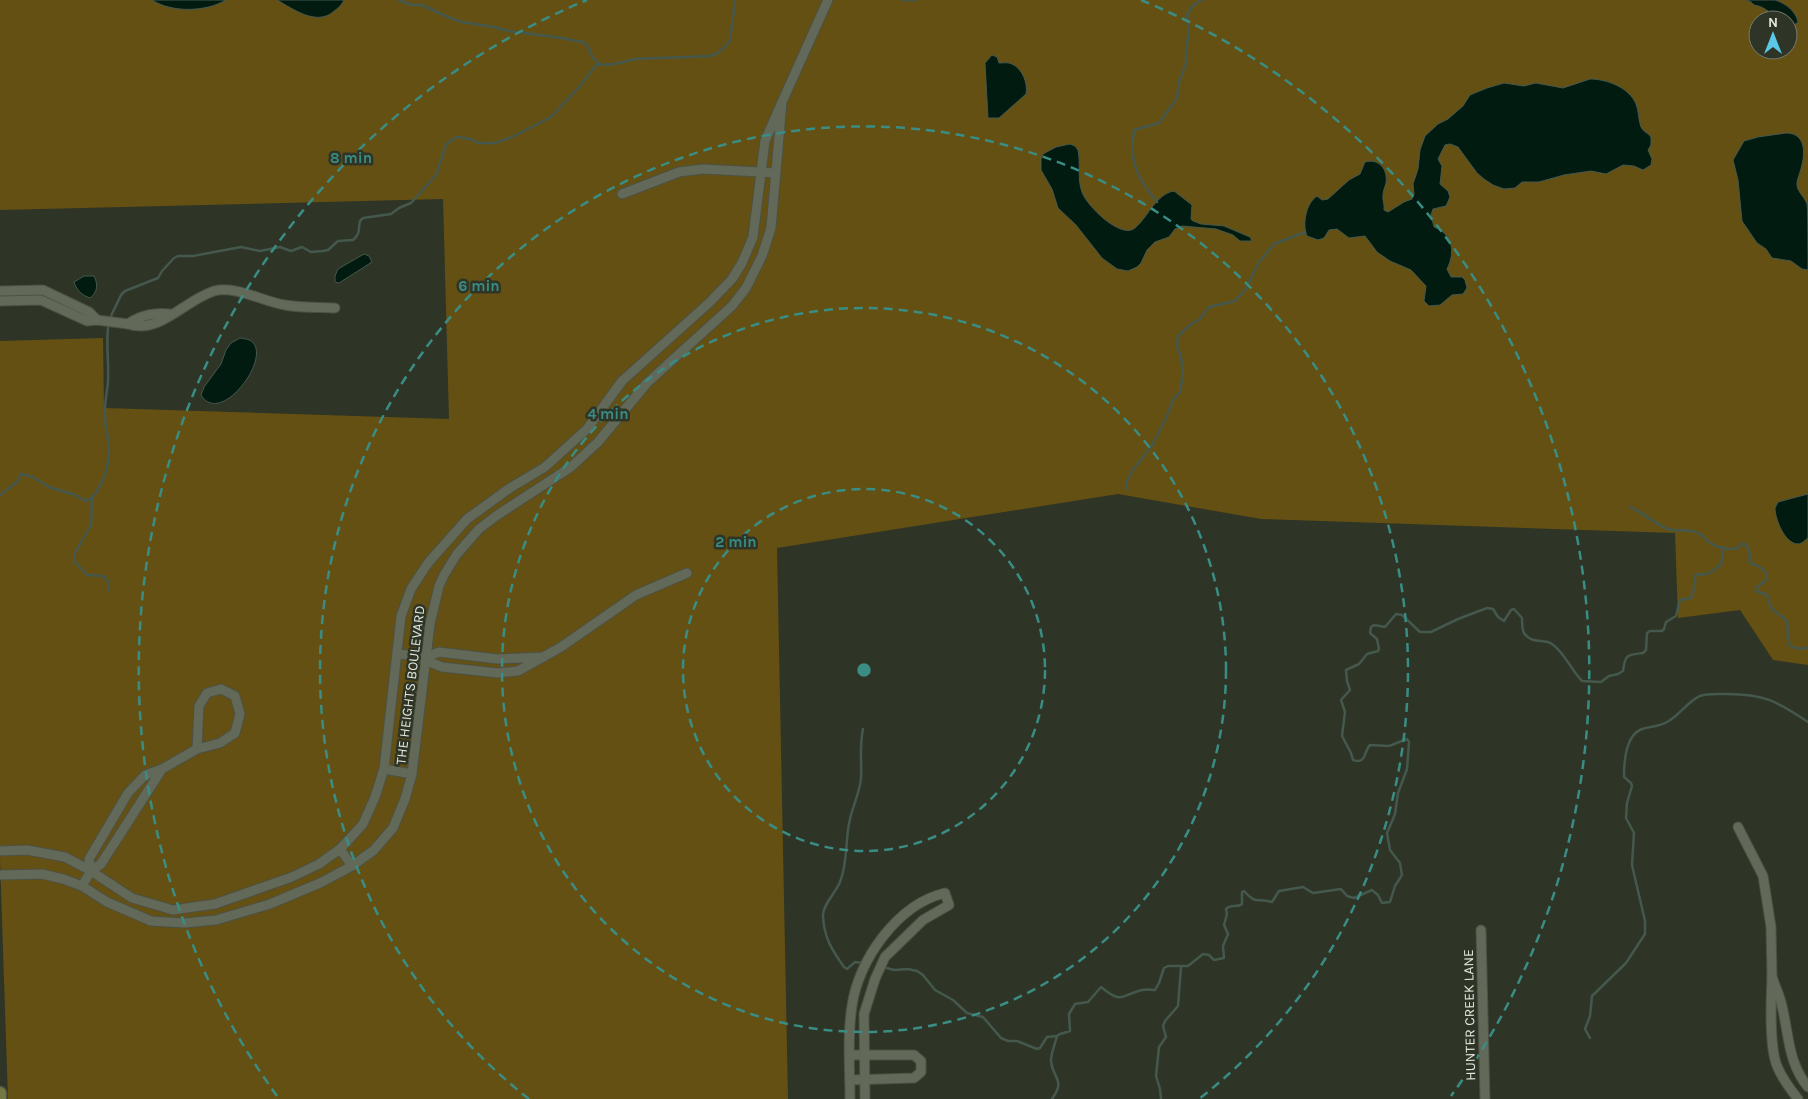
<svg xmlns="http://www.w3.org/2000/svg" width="1808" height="1099" viewBox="0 0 1808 1099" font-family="Karla,sans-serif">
<rect width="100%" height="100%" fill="#2e3426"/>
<!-- green -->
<path fill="#645013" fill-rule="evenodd" d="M0,0H1808V665L1773,660L1740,610L1678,618L1675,533L1261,519L1118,494L777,548L788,1099H8L0,859V341L103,338L104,408L449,419L443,199L0,210ZM1758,20H1788V50H1758Z"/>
<!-- water -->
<g fill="#011b10" stroke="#45584e">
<path d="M152,0H226C206,12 172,13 152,0Z"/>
<path d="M277,0H344C341,6 338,8 333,12C316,26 293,9 277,0Z"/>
<path d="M1746,0C1755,0 1767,0 1775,0C1785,3 1796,11 1798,22L1793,26H1788V20H1779C1771,13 1763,6 1754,5L1751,2Z"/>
<path d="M992,55L997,57L999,63C1002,63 1009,62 1012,64C1023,69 1028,84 1026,94L999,118H988L985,63Z"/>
<path d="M1590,79C1606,79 1629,87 1636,104C1639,111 1638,119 1641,127C1643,132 1649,133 1651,137V145L1648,150L1652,159L1651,165L1643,170L1634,166L1623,165L1606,174L1591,171L1564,175L1539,182H1522L1515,188L1504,189L1493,185L1484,179L1477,173L1458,147L1450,144L1445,145L1438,159L1442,166L1440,184L1448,191L1450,197L1446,206L1433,209L1431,215L1434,227C1454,235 1455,253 1447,269L1451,277H1462L1465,280L1467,288L1463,294L1452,295L1440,305L1429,306L1424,301L1426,286L1411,270L1390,261L1377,252L1365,236L1349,238L1337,229L1329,230L1324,238L1318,240L1307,236C1302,224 1306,203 1317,196L1322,200L1328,199L1349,180L1360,174L1365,162C1379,158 1388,169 1386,183C1385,187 1383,191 1383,195C1382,200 1385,205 1384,210L1388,212L1404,202L1412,199L1414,194L1413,184L1418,169L1420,150L1425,136L1438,124L1448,119L1463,106L1470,95L1487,88L1504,83L1524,86L1536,83L1563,88Z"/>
<path d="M1786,133C1808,133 1805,157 1800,172C1799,176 1797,180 1797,183C1796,191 1805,197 1807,204C1808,212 1808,257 1808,270L1802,269L1791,261L1772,258L1766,249L1757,243L1742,221L1738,180L1733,160L1744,141L1758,137Z"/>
<path d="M1070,144L1075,146L1078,150C1081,164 1077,179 1082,192C1086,205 1121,240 1135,228C1148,217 1156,194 1174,191L1192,205L1191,219L1193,221L1201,224L1224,226L1250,237L1252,241H1240L1233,235L1216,229L1182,226L1175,229L1169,237L1155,242L1147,250L1141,263L1137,267L1128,271L1117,269L1102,258L1076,225L1058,208L1052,189L1041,170V159L1043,154L1056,147Z"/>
<path d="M364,254L369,256L372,262L339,283L335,282V276L338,269Z"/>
<path d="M84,276H94C98,284 98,292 90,298C82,295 77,291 74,282Z"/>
<path d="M240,338C245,339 251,339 254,344C268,363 220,426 201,395L204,387L221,364L226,350L231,343Z"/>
<path d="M1808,494V538C1805,540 1802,544 1798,544C1785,544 1775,519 1775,508L1778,502Z"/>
</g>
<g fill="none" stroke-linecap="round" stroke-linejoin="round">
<!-- stream -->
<g stroke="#45584e" stroke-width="2.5">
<path d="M399,0L411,5H422L448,17L462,22L494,27L508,31L555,37L583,42L588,46L592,57L600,64"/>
<path d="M902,0H917"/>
<path d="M1157,202C1137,177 1129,164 1134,130L1159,123L1177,98L1179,82L1186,63V49L1189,32L1187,15L1193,5L1202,0"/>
<path d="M111,316L121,295L125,291L158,278L162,271L174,258L178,256H193L241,247L260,251L280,247L291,251L302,247L311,252L323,251L328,250L338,241L353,240C361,233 358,229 360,221L363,218L391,214L399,208L411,203L436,175L446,145L450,141L457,137L470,139L479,143H495L512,137L551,117L580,86L596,65L615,64L635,59L710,56L716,54L726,46L730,40L735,0"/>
<path d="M1126,489L1127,481L1132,471L1153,444L1166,418L1173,400L1180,392L1183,373L1181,357L1177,346L1178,336L1191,324L1199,320L1209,307L1235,301L1245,290L1259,262L1274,244L1305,232"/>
<path d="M0,495L18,481L21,474L33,477L49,487L75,495L86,501C101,495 109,465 109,451C109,440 105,428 105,416C104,405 107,393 108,382C109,364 106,346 108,328"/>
<path d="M92,499L91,525L75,553L74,561L87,575L103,576L108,581L109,590"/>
<path d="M1630,507C1643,512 1656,525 1668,529C1678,532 1689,528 1698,533C1703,535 1706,540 1710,543C1718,548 1728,549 1736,549L1743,543C1751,547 1749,555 1750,563C1758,566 1763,567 1767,575L1766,580L1756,588V591L1767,595L1771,608L1787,621C1790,637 1780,651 1808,648"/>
<path d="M863,729C859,749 862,760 861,778C860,792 853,805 850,819C845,839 848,863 840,882C836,892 822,906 823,916C824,938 832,950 844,967L847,969L855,962L863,963"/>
<path d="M883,967L894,970L908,969L917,971L923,975L935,990L953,1000L967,1013L983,1017L1001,1038L1008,1041H1017L1037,1049L1040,1048L1047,1037L1057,1036L1060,1034L1070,1031L1069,1014L1075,1004L1088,1002L1101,987C1123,1005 1120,995 1142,990C1147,989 1151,990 1155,990L1159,983L1164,968L1168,966H1188L1203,954L1209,955L1214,960L1224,958L1223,946L1228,934L1224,925L1227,914L1226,909C1231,904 1237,908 1242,904V892L1244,891C1258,906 1255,897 1272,902L1279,891L1303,887L1313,893L1341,889L1347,896L1354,898L1372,890L1378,895L1382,903L1390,902L1395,886L1402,875L1400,863L1390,850L1387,833L1395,814L1398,793L1407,769L1409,742L1407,739L1389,746L1370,745C1364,751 1366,765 1353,760L1351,753L1342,736L1345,712L1341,700L1350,690L1347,681L1346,670L1359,664L1367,654L1378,651L1379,649L1377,639L1370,633L1371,627L1374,625L1385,627L1396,614L1402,615L1420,632H1431L1458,619L1487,608L1493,609L1498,617L1504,621L1511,610L1514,609L1522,618C1522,623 1522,629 1524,633C1532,645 1544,638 1552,644C1565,653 1571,670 1582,681L1601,682L1609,676L1618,674L1623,671C1625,654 1627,655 1643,653L1646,650L1647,633L1650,631H1662L1664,629L1666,622L1676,616L1680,600L1691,598L1695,585V576L1698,574C1708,576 1715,570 1721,564L1724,548"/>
<path d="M1590,1038L1585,1029L1590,1016L1592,996L1626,963L1645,934V921L1632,865L1634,833L1626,818L1627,803L1632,786L1631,783L1624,777C1624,763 1625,735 1642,729C1650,726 1659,727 1667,722C1679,716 1689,700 1700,696C1707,693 1718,694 1727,694C1764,694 1777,701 1808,722"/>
<path d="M1052,1099C1066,1079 1053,1080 1051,1061C1051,1052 1055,1045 1057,1036"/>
<path d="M1161,1099L1160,1089L1156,1076L1159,1047L1166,1037L1163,1026L1165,1021L1178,1006L1181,967"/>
</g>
<defs>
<g id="street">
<path d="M782,102L828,0"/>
<path d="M622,194L679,172L703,169L776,173"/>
<path d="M0,291L43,290L89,312L97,320L87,321L41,300L0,301"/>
<path d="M170,314C156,312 140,315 128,324C159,335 185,300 214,291C235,285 264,302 285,305C301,308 319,307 335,308"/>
<path d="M97,320L128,324"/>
<path d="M398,654L426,657"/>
<path d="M544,657L497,659L439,652L426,657L432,663L442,667L498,673L518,671L561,647L636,595L687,573"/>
<path d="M162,769L197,749L220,743L235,733L240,714L235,696L221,689L207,693L199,706L197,749"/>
<path d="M384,769L412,774"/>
<path d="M1738,827L1763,876L1771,927L1772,977"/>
<path d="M340,849L352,866"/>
<path d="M0,851L27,850L65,857L91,871L132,898L173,910L215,904L292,877L319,864L340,849L363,824L375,797L384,769L401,616L411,589L428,563L467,519L510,488L545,467L587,429L622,381L710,302L732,279L742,263L753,237L765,141L782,102L771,228L762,256L746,288L732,306L647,383L598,442L571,467L496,516L479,529L457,554L444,575L439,586L430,624L412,774L405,799L393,828L374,850L352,866L320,883L270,904L216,920L184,923L151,921L107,902L82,886L63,879L42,874L0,875"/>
<path d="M82,886L91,871L101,864L162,769L145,775L128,793L89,859L91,871"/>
<path d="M1481,930L1485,1099"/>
<path d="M850,1055H914L921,1061V1072L914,1078L850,1080"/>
<path d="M850,1099C850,1069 847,1036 852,1006C858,960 898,904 945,893L949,905L923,920L885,957L875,979L864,1014L865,1099"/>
<path d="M1798,1099C1790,1089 1782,1078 1777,1066C1769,1046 1771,1000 1772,977C1775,986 1780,996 1782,1006C1789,1035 1788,1063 1808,1087"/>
</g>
<path id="secondary" d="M0,1093V1099"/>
</defs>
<!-- street casing -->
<use href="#street" stroke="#4c5144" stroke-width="11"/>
<!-- secondary casing -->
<use href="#secondary" stroke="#4c5144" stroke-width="15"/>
<!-- street -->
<use href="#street" stroke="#626959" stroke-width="9"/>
<!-- secondary -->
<use href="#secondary" stroke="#737741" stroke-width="12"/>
</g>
<!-- distance rings -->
<g fill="none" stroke="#3a8d84" stroke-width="2.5" stroke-dasharray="9 6">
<circle cx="864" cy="670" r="181"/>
<circle cx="864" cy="670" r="362"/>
<path d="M529 1099A544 544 0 1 1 1199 1099"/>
<path d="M277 1096A725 725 0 0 1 587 0M1141 0A725 725 0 0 1 1451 1096"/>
</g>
<g text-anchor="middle" stroke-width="5" stroke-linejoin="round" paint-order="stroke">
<!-- street labels -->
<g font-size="14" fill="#e4e8de" stroke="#2e3426">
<text transform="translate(410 685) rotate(-83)" y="5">THE HEIGHTS BOULEVARD</text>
<text transform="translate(1469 1015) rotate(-91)" y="5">HUNTER CREEK LANE</text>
</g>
</g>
<circle cx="864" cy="670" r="8" fill="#3a8d84" stroke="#2e3426" stroke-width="2.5"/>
<g font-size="15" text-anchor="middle" font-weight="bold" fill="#3a8d84" stroke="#2e3426" stroke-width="5" stroke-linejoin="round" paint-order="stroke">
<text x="351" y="163">8 min</text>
<text x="479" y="291">6 min</text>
<text x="608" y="419">4 min</text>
<text x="736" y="547">2 min</text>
</g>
<!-- north arrow -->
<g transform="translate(1773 35)"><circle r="24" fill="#2e3426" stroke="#777c70"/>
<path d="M0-4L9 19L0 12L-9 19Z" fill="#5ac8e6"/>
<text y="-8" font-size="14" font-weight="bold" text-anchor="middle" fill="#e4e8de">N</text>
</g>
</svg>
